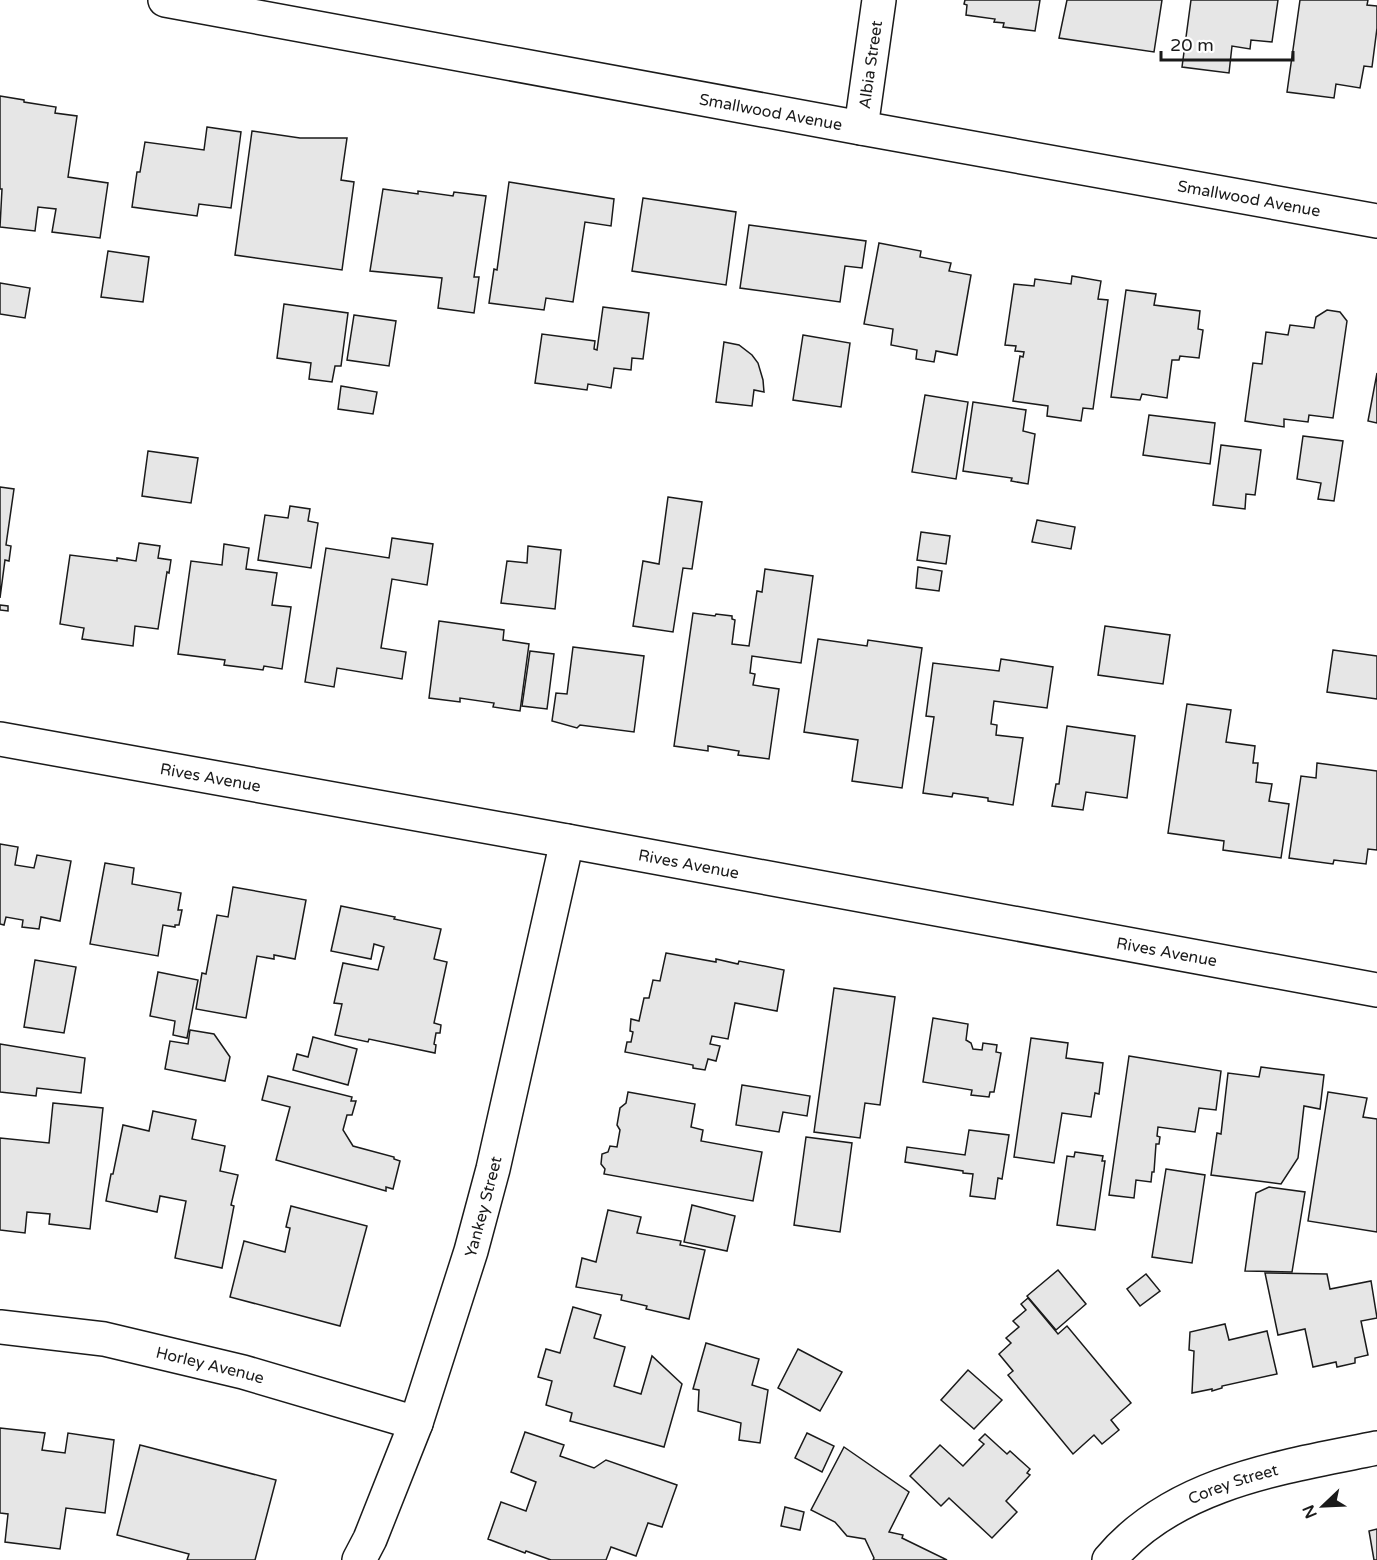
<svg xmlns="http://www.w3.org/2000/svg" width="1377" height="1560" viewBox="0 0 1377 1560" font-family="'Varela Round',sans-serif">
<rect width="100%" height="100%" fill="#fff"/>
<!-- building -->
<g fill="#e6e6e6" stroke="#1a1a1a" stroke-width="1.5">
<path d="M965,0H1040L1035,31L1003,27L1004,23L994,22L995,19L966,15L967,5L964,4Z"/>
<path d="M1067,0H1162L1154,52L1059,38Z"/>
<path d="M1191,0H1278L1272,42L1251,40L1250,49L1232,46L1229,73L1182,67Z"/>
<path d="M1300,0H1368L1367,5L1377,6V28L1372,67L1364,66L1360,88L1336,84L1334,98L1287,92Z"/>
<path d="M0,96L24,100V102L56,107L55,113L77,116L68,177L108,183L100,238L52,232L56,209L38,207L35,231L0,227L2,189H0Z"/>
<path d="M207,127L241,132L231,208L199,204L197,216L132,207L137,172H140L145,142L204,150Z"/>
<path d="M252,131L300,138H347L341,180L354,182L342,270L235,255Z"/>
<path d="M509,182L614,199L611,226L585,222L573,302L546,298L544,310L489,303L494,269L497,270Z"/>
<path d="M383,189L418,194V191L453,196L454,192L486,196L474,277H479L474,313L438,308L442,278L370,271Z"/>
<path d="M643,198L736,212L726,285L632,271Z"/>
<path d="M749,225L866,241L862,268L845,266L840,302L740,288Z"/>
<path d="M879,243L921,251L920,257L951,263L949,271L971,275L957,355L936,351L934,362L916,359L917,350L891,345L893,329L864,324Z"/>
<path d="M108,251L149,257L143,302L101,297Z"/>
<path d="M1072,276L1101,281L1098,299L1108,300L1093,409L1083,408L1081,421L1047,416L1048,406L1013,401L1020,356L1023,357L1024,352L1015,351L1016,346L1005,345L1014,284L1034,286L1035,279L1071,284Z"/>
<path d="M0,283L30,288L25,318L0,314Z"/>
<path d="M1126,290L1156,294L1154,305L1200,311L1198,329L1203,330L1199,358L1180,356L1179,360H1172L1167,398L1142,394L1140,400L1111,397Z"/>
<path d="M284,304L348,313L341,366H335L332,382L309,379L311,363L277,358Z"/>
<path d="M603,307L649,313L643,359L632,358L631,370L614,368L611,388L588,384L587,390L535,383L542,334L595,341L594,349L597,350Z"/>
<path d="M1327,310L1340,312L1347,321L1333,418L1309,415L1308,422L1284,419V427L1245,421L1253,363L1262,364L1266,332L1288,335L1290,325L1314,328L1316,317Z"/>
<path d="M354,315L396,321L389,366L347,360Z"/>
<path d="M803,335L850,343L841,407L793,400Z"/>
<path d="M724,342L739,345L752,355L758,363L763,380L764,392L754,390L752,406L716,402Z"/>
<path d="M1377,373V423L1368,421Z"/>
<path d="M341,386L377,392L373,414L338,409Z"/>
<path d="M925,395L968,402L956,479L912,472Z"/>
<path d="M973,402L1026,410L1023,431L1035,434L1028,484L1011,481L1012,478L963,471Z"/>
<path d="M1149,415L1215,423L1210,464L1143,455Z"/>
<path d="M1303,436L1343,441L1334,501L1318,499L1321,483L1297,479Z"/>
<path d="M1221,445L1261,450L1255,495L1246,494L1245,509L1213,505Z"/>
<path d="M148,451L198,458L191,503L142,496Z"/>
<path d="M0,487L14,489L6,545L11,546L9,561L5,560L0,598Z"/>
<path d="M668,497L702,502L692,569L683,568L673,632L633,626L643,561L659,564Z"/>
<path d="M290,506L310,509L308,521L318,523L311,568L258,560L265,515L288,518Z"/>
<path d="M1037,520L1075,527L1071,549L1032,542Z"/>
<path d="M921,532L950,536L946,564L917,560Z"/>
<path d="M392,538L433,544L427,585L392,579L381,648L406,652L402,679L337,668L334,687L305,682L326,548L389,558Z"/>
<path d="M139,543L160,546L158,558L171,560L169,573L167,572L158,629L135,626L133,646L82,639L84,628L60,624L70,555L117,561V558L136,561Z"/>
<path d="M224,544L249,548L246,569L277,573L272,605L291,607L282,669L264,666L263,670L224,665L225,660L178,654L191,561L222,565Z"/>
<path d="M528,546L561,550L555,609L501,603L507,561L527,563Z"/>
<path d="M918,567L942,571L939,591L916,588Z"/>
<path d="M765,569L813,576L801,663L752,656L750,673L755,674L753,685L779,689L769,759L738,755L739,751L708,746V751L674,746L693,613L715,616L716,614L732,616V619L735,620L732,644L749,646L757,591L762,592Z"/>
<path d="M0,605L8,606V611L0,610Z"/>
<path d="M439,621L504,630L503,640L529,644L520,711L493,707L494,703L460,698V702L429,698Z"/>
<path d="M1105,626L1170,635L1163,684L1098,675Z"/>
<path d="M818,639L867,646L868,640L922,648L902,788L852,781L858,740L804,732Z"/>
<path d="M573,647L644,656L634,732L580,725L577,728L552,721L556,693L567,694Z"/>
<path d="M1333,650L1377,656V699L1327,692Z"/>
<path d="M530,651L554,654L547,709L522,706Z"/>
<path d="M1001,659L1053,667L1047,708L994,701L991,724L997,725L996,735L1023,738L1013,805L988,801V798L953,793L952,797L923,793L934,717L926,716L933,663L999,671Z"/>
<path d="M1187,704L1231,710L1226,742L1255,746L1253,763H1258L1256,782L1272,784L1269,801L1289,804L1281,858L1223,850L1224,841L1168,833Z"/>
<path d="M1067,726L1135,736L1127,798L1086,792L1083,810L1052,806L1056,784H1059Z"/>
<path d="M1317,763L1377,771V850L1368,849L1366,864L1334,860L1333,864L1289,858L1301,776L1316,778Z"/>
<path d="M0,844L18,847L15,865L34,868L37,855L71,861L60,921L41,917L39,929L22,927L23,920L6,917L4,925L0,924Z"/>
<path d="M105,863L134,868L132,884L181,893L178,910H182L179,925H175V927L163,925L158,956L90,944Z"/>
<path d="M233,887L306,900L295,959L274,955V959L257,956L246,1018L196,1009L202,973L206,974L217,915L228,917Z"/>
<path d="M341,906L395,917L394,919L441,929L434,959L447,962L434,1023L441,1025L440,1033H436L434,1044L436,1045L435,1053L369,1039L368,1042L335,1035L342,1004L334,1003L343,963L378,970L384,947L374,944L371,959L331,951Z"/>
<path d="M666,953L716,962V959L738,964L739,961L784,970L777,1011L735,1003L728,1039L712,1036L710,1044L720,1046L716,1061L708,1059L705,1070L693,1068V1065L625,1052L627,1042H631L633,1032L630,1031L631,1019L639,1021L644,998H649L653,980L660,981Z"/>
<path d="M35,960L76,967L64,1033L24,1027Z"/>
<path d="M158,972L198,980L187,1038L173,1035L175,1021L150,1016Z"/>
<path d="M834,988L895,997L880,1105L865,1103L860,1138L814,1132Z"/>
<path d="M933,1018L968,1024L966,1040L971,1043L973,1049L982,1050L983,1043L997,1045L996,1052L1001,1053L994,1092H990L989,1097L971,1095L972,1090L923,1082Z"/>
<path d="M190,1030L214,1034L230,1057L225,1081L165,1069L170,1041L188,1044Z"/>
<path d="M313,1037L357,1049L348,1085L293,1070L297,1054L308,1057Z"/>
<path d="M1031,1038L1068,1043L1066,1058L1103,1063L1099,1094L1095,1093L1091,1117L1062,1113L1054,1163L1014,1157Z"/>
<path d="M0,1044L85,1058L81,1093L37,1088L36,1096L0,1092Z"/>
<path d="M1129,1056L1221,1071L1216,1110L1199,1108L1195,1132L1158,1127L1157,1136L1160,1137L1159,1144H1156L1154,1172H1152L1151,1182L1136,1180L1134,1198L1109,1195Z"/>
<path d="M1261,1067L1324,1075L1320,1109L1304,1106L1298,1158L1281,1184L1211,1175L1217,1133L1221,1134L1228,1073L1259,1077Z"/>
<path d="M268,1076L352,1097L351,1101H356L352,1115H347L343,1130L353,1146L394,1157V1159L400,1161L393,1189L386,1187V1191L276,1160L290,1107L262,1100Z"/>
<path d="M742,1085L810,1096L807,1116L783,1112L779,1132L736,1125Z"/>
<path d="M628,1092L695,1104L691,1127L703,1130L701,1141L762,1152L753,1201L604,1174L605,1169L601,1164L602,1154L608,1152L610,1146L617,1147L620,1130L617,1125L620,1108L626,1103Z"/>
<path d="M1328,1092L1367,1098L1363,1117L1377,1119V1232L1308,1221Z"/>
<path d="M53,1103L103,1108L90,1229L49,1224L50,1214L27,1212L25,1233L0,1230V1138L49,1143Z"/>
<path d="M153,1111L196,1120L192,1139L225,1146L220,1171L238,1175L231,1205L234,1206L222,1268L175,1258L186,1201L160,1196L157,1212L106,1201L111,1174H113L123,1125L149,1131Z"/>
<path d="M969,1130L1009,1135L1002,1179L998,1178L995,1199L970,1196L973,1174L963,1173V1171L905,1162L907,1147L965,1155Z"/>
<path d="M806,1137L852,1143L840,1232L794,1225Z"/>
<path d="M1075,1152L1103,1156L1102,1161H1105L1095,1230L1057,1225L1067,1156L1074,1157Z"/>
<path d="M1166,1169L1205,1175L1192,1263L1152,1257Z"/>
<path d="M1269,1187L1305,1192L1292,1272L1245,1271L1256,1193Z"/>
<path d="M692,1205L735,1216L727,1251L684,1242Z"/>
<path d="M291,1206L367,1226L340,1326L230,1297L244,1241L285,1252L290,1228L286,1227Z"/>
<path d="M608,1210L641,1217L637,1233L681,1241L680,1245L705,1250L689,1319L646,1309L647,1306L621,1300L622,1295L576,1287L582,1258L596,1262Z"/>
<path d="M1058,1270L1086,1304L1056,1330L1027,1296Z"/>
<path d="M1265,1273L1327,1274L1330,1289L1371,1281L1377,1318L1361,1321L1368,1355L1355,1358V1363L1337,1367L1336,1362L1313,1367L1305,1329L1278,1335Z"/>
<path d="M1146,1274L1160,1291L1140,1306L1127,1289Z"/>
<path d="M1028,1298L1058,1334L1067,1326L1131,1403L1111,1420L1119,1430L1102,1444L1094,1435L1073,1454L1008,1375L1013,1371L999,1354L1011,1343L1006,1338L1019,1327L1013,1321L1026,1310L1021,1304Z"/>
<path d="M573,1307L601,1315L594,1338L625,1347L614,1386L641,1394L652,1356L682,1384L664,1447L570,1421L572,1413L546,1405L552,1381L538,1377L546,1349L560,1353Z"/>
<path d="M1225,1324L1229,1340L1267,1331L1277,1374L1222,1386V1388L1212,1391V1389L1192,1393L1194,1351L1189,1350L1190,1332Z"/>
<path d="M706,1343L759,1359L752,1385L768,1390L760,1443L739,1440L741,1423L698,1411L699,1390L693,1389Z"/>
<path d="M798,1349L842,1372L820,1411L778,1388Z"/>
<path d="M968,1370L1002,1400L974,1429L941,1400Z"/>
<path d="M0,1428L45,1433L42,1450L65,1453L68,1433L114,1440L105,1513L66,1508L60,1549L5,1542L8,1514L0,1513Z"/>
<path d="M525,1432L564,1445L560,1456L594,1468L606,1460L677,1485L662,1527L648,1523L636,1556L611,1547L606,1560H551L526,1551L525,1553L488,1539L501,1502L526,1511L536,1482L511,1472Z"/>
<path d="M807,1433L834,1446L822,1472L795,1458Z"/>
<path d="M985,1434L1007,1454L1010,1451L1030,1469L1027,1473L1030,1475L1006,1501L1017,1512L992,1538L949,1498L941,1506L910,1476L940,1445L963,1466L984,1444L979,1440Z"/>
<path d="M140,1445L276,1480L255,1560H187L189,1554L117,1535Z"/>
<path d="M844,1447L909,1492L889,1532L903,1535L902,1538L947,1560H873L874,1558L865,1539L847,1536L835,1522L811,1510Z"/>
<path d="M785,1507L804,1512L800,1530L781,1526Z"/>
<path d="M1377,1529V1560H1374L1369,1531Z"/>
</g>
<g fill="none" stroke-linecap="round" stroke-linejoin="round">
<defs>
<g id="street">
<path id="s1" d="M165,0L861,128L1377,221"/>
<path id="s2" d="M861,128L879,0"/>
<path id="s3" d="M0,1327L104,1339L243,1372L416,1423"/>
<path id="s4" d="M359,1560L370,1539L416,1423L471,1251L493,1169L567,841"/>
<path id="s5" d="M1109,1560C1174,1482 1283,1467 1377,1448"/>
</g>
<g id="secondary">
<path id="s6" d="M0,739L567,841L1377,990"/>
</g>
</defs>
<!-- street casing -->
<use href="#street" stroke="#1a1a1a" stroke-width="36"/>
<!-- secondary casing -->
<use href="#secondary" stroke="#1a1a1a" stroke-width="36"/>
<!-- street -->
<use href="#street" stroke="#fff" stroke-width="33"/>
<!-- secondary -->
<use href="#secondary" stroke="#fff" stroke-width="33"/>
</g>
<g text-anchor="middle" stroke-width="4.5" stroke-linejoin="round" paint-order="stroke">
<!-- street labels -->
<g font-size="16" fill="#1a1a1a" stroke="#fff">
<text dy="6" stroke="none"><textPath href="#s2" startOffset="64">Albia Street</textPath></text>
<text dy="6" stroke="none"><textPath href="#s1" startOffset="616">Smallwood Avenue</textPath></text>
<text dy="6" stroke="none"><textPath href="#s1" startOffset="1102">Smallwood Avenue</textPath></text>
<text dy="6" stroke="none"><textPath href="#s6" startOffset="214">Rives Avenue</textPath></text>
<text dy="6" stroke="none"><textPath href="#s6" startOffset="700">Rives Avenue</textPath></text>
<text dy="6" stroke="none"><textPath href="#s6" startOffset="1186">Rives Avenue</textPath></text>
<text dy="6" stroke="none"><textPath href="#s4" startOffset="375">Yankey Street</textPath></text>
<text dy="6" stroke="none"><textPath href="#s3" startOffset="214">Horley Avenue</textPath></text>
<text dy="6" stroke="none"><textPath href="#s5" startOffset="148">Corey Street</textPath></text>
</g>
</g>
<!-- north arrow -->
<g transform="translate(1323 1506) rotate(247)" stroke="#ffffff" stroke-width="4.5" paint-order="stroke">
<path d="M0-4.5L10 22L0 15L-10 22Z" fill="#1a1a1a"/>
<text y="-9" font-size="16" font-weight="bold" text-anchor="middle" fill="#1a1a1a">N</text>
</g>
<!-- scale -->
<path d="M1161 51v9h132v-9" fill="none" stroke="#1a1a1a" stroke-width="3"/>
<text x="1170" y="51" font-size="18" fill="#1a1a1a" stroke="#ffffff" stroke-width="4.5" paint-order="stroke">20 m</text>
</svg>
